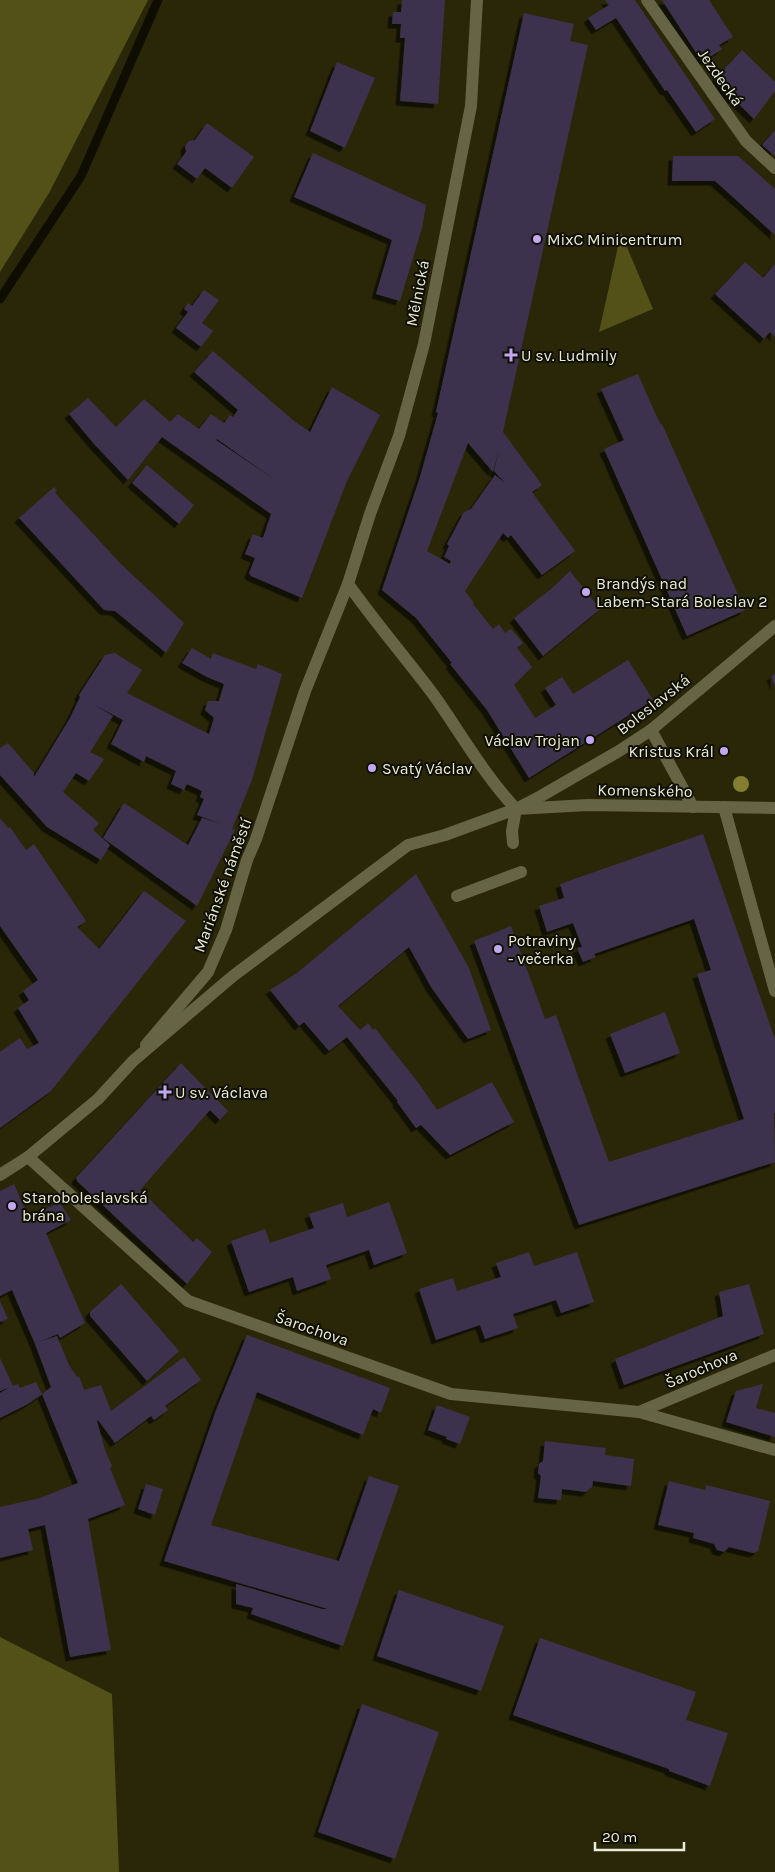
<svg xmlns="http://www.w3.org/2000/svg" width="775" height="1872" viewBox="0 0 775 1872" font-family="Karla,sans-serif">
<defs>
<filter id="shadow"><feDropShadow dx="-4.5" dy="4.5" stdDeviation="0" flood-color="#0009"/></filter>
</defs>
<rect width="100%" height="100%" fill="#292708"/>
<!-- green -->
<g fill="#545118">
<path d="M0,0H148L49,193L0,272Z"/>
<path d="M621,233L653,309L599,332Z"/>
<path d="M0,1637L112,1694L119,1872H0Z"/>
</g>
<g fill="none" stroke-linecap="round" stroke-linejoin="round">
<!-- stream -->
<path stroke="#0f0d00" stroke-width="9" d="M0,299L81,176L158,0"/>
</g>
<!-- building -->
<g fill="#3c324d" fill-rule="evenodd" filter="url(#shadow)">
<path d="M402,0H445L438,104L400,101L405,38H400L401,24H392L393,12H401Z"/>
<path d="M605,0H635L715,119L696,132L667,90L665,91L616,18L596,30L588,18L609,5Z"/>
<path d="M662,0H709L733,37L719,45L722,49L702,62Z"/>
<path d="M524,13L574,24L570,41L588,45L503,432L542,485L532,492L575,551L542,575L511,535L508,538L503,533L465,591L474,603L473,604L493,629L499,624L505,633L511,629L523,643L517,648L532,667L514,685L535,718L556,705L545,688L562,677L573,694L628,660L653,700L529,778L487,710L450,664L452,663L416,618L382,590L420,477L438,413L436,412ZM468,443L493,472L499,449L494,471L505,483L495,475L471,509L464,512L447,544L449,546L444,557L451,561L450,564L427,551Z"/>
<path d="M742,50L775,82V91L754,119L714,80Z"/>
<path d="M337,62L375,78L345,148L310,131Z"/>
<path d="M207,123L254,157L232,188L205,168L197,179L177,164L186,152L185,146L189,141L195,140Z"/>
<path d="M775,130V156L762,145Z"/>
<path d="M313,153L426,205L422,228L400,301L376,294L392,240L294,197Z"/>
<path d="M673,156H738L775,189V235L715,181H672Z"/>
<path d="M745,262L763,278L775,264V337L770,332L764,339L715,294Z"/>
<path d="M204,290L219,300L202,323L213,331L201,347L176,328L188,312L184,309L188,303L192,306Z"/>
<path d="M213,351L294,421L310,432L332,387L380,415L347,481L302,598L251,576L249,573L255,558L245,554L253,534L263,538L271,514L162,437L128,480L95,445L69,414L88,398L116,427L144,399L170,422L178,414L199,429L211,414L224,423L230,415L233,417L238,410L194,372ZM217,439L278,482L216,440Z"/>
<path d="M638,374L655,413L661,425L662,424L745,610L687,636L604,449L624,440L601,389Z"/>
<path d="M147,465L194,505L179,524L132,483Z"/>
<path d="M54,487L57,490L55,493L122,565L184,623L166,653L115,611L104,610L19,518Z"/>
<path d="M570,571L600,609L543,656L514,618L551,589Z"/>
<path d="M192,648L211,659L213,653L256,669L258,664L282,674L252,780L232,829L235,830L197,906L103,838L124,803L188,845L202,818L221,824L197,815L204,799L200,797L202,791L187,784L184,790L171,784L176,771L146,756L144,762L111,744L123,720L93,704L113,716L90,752L104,759L89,781L76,773L63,792L99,823L93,830L110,845L101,860L47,827L0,775V748L8,743L34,773V777L70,718L80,697L79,695L105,655L115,653L142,670L127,693L209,734L214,718L205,710L208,701H219L224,684L207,677L182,663Z"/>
<path d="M775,674V686L771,676Z"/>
<path d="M0,818L8,828L10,827L26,850L34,844L86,921L77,927L99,949L144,891L186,921L51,1091L0,1128V1052L20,1038L27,1049L39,1043L18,1008L29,1000L23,991L38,980L0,926Z"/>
<path d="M703,834L775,1039V1113H774L775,1162L579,1225L474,941L511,926L545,1019L556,1015L609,1162L744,1119L697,974L711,970L694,919L594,954L596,957L583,962L577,948L582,947L573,923L547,932L539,906L564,898L560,884Z"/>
<path d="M416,874L469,968L491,1030L468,1039L431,987L409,947L338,1006L360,1030L368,1023L373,1030L375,1028L420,1085L437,1110L492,1082L514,1122L450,1155L421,1125L416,1128L397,1102L398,1101L347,1037L329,1051L304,1022L299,1026L270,990L297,973Z"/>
<path d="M665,1012L680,1053L625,1073L610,1034Z"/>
<path d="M181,1063L228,1111L220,1120L210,1110L140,1190L193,1242L197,1238L212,1252L187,1284L77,1181L76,1178Z"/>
<path d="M14,1184L28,1216L60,1203L71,1220L46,1233L85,1323L60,1338L58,1334L39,1342L57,1336L69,1365L77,1377L79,1376L84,1390L101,1385L111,1411L184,1357L201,1380L165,1406L168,1410L154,1420L151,1416L115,1443L98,1420L97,1421L105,1450L112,1466L110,1468L125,1505L88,1519L111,1650L70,1657L45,1525L28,1529L33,1550L0,1558V1507L40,1498L78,1483L42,1394L51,1387L35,1344L12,1290L0,1296V1191Z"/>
<path d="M389,1202L407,1253L374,1265L369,1250L326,1265L331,1279L297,1291L293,1277L249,1292L231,1241L265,1229L270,1243L314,1228L309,1214L343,1203L347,1217Z"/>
<path d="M529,1252L534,1266L577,1252L594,1302L561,1313L556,1300L513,1314L518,1328L485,1339L480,1325L436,1340L419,1289L453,1278L457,1291L501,1277L496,1263Z"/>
<path d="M121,1284L179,1351L147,1381L90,1316V1312Z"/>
<path d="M749,1284L764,1334L624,1385L615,1359L723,1316L719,1292Z"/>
<path d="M0,1301L8,1319L0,1322Z"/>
<path d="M247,1335L390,1388L381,1413L373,1409L363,1435L257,1392L211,1525L339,1561L369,1476L399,1486L343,1646L251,1614L253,1608L236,1604V1584L322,1609H328L164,1561L216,1410Z"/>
<path d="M0,1358L13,1386L18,1384L20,1388L36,1382L42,1394L28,1404L0,1418V1393L10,1387L0,1391Z"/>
<path d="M763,1384L756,1408L775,1413V1437L726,1422L736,1391Z"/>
<path d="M437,1405L470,1417L460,1444L446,1439L447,1437L428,1430Z"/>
<path d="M545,1441L606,1448L605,1455L634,1459L631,1486L593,1481L592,1487L586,1492L562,1489L561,1500L538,1498L541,1476L538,1473L539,1464L543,1461Z"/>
<path d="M669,1481L705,1490L706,1485L770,1501L758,1551L753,1553L729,1547L724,1552L717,1550L714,1544L693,1538L694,1533L658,1525Z"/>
<path d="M146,1484L163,1489L155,1515L138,1509Z"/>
<path d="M399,1590L504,1626L481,1691L377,1656Z"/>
<path d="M540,1638L696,1692L686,1720L728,1733L710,1786L669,1771V1769L513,1715Z"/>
<path d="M362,1704L439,1732L395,1859L318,1832Z"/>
</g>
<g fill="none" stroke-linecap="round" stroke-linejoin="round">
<!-- service -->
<g stroke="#656444" stroke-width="12">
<path d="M513,843L512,831L516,809"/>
<path d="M457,896L521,872"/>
</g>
<!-- minor -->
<g stroke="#656444" stroke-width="12">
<path d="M647,0L746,141L775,168"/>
<path d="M348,584C375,622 405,657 433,694C460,732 484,775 516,809L588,805L775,808"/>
<path d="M651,730L693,807"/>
<path d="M724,807L775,991"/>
<path d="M146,1045L208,972L226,930L247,860L256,839L305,691L348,584L370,514L399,436L424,344L471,106L477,0"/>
<path d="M28,1157L188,1301L451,1394L639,1412L775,1450"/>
<path d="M639,1412L775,1355"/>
</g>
<!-- secondary -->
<path stroke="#656444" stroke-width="12" d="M0,1175L28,1157L98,1099L133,1061L233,976L408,845L445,835L516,809L541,796L619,751L651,730L775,626"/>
</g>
<!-- trees -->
<circle fill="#847f30" cx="741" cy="784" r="8"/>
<!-- markers -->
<g fill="#c2a8f2" stroke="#100f04" stroke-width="2">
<circle cx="537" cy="239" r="5"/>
<path d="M508.5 347.5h5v5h5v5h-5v5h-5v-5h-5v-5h5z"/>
<circle cx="586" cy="592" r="5"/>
<circle cx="590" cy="740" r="5"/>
<circle cx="724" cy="751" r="5"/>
<circle cx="372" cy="768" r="5"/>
<circle cx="498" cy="949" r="5"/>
<path d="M162.5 1084.5h5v5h5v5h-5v5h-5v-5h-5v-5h5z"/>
<circle cx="12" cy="1206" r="5"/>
</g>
<g text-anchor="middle" stroke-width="4" stroke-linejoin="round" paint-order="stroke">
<!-- street labels -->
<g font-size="16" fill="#eaead8" stroke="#100f04">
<text transform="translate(721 77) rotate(55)" y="6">Jezdecká</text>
<text transform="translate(417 293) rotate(-79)" y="6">Mělnická</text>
<text transform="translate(653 704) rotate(-38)" y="6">Boleslavská</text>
<text transform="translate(645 790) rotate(1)" y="6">Komenského</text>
<text transform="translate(222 885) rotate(-70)" y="6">Mariánské náměstí</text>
<text transform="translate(312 1328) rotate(19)" y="6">Šarochova</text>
<text transform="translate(701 1368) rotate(-23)" y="6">Šarochova</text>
</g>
<!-- poi labels -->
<g font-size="16" fill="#eaead8" stroke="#100f04" text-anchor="start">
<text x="547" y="245">MixC Minicentrum</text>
<text x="521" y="361">U sv. Ludmily</text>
<text x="596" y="589">Brandýs nad<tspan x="596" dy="18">Labem-Stará Boleslav 2</tspan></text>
<text x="580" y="746" text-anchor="end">Václav Trojan</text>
<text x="714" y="757" text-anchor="end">Kristus Král</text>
<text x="382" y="774">Svatý Václav</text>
<text x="508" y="946">Potraviny<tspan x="508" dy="18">- večerka</tspan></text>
<text x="175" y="1098">U sv. Václava</text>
<text x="22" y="1203">Staroboleslavská<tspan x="22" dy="18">brána</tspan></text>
</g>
</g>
<!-- scale -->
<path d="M595 1842v8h89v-8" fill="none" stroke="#eaead8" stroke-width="2.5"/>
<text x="602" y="1842" font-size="15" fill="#eaead8" stroke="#100f04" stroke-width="4" paint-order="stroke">20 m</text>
</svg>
